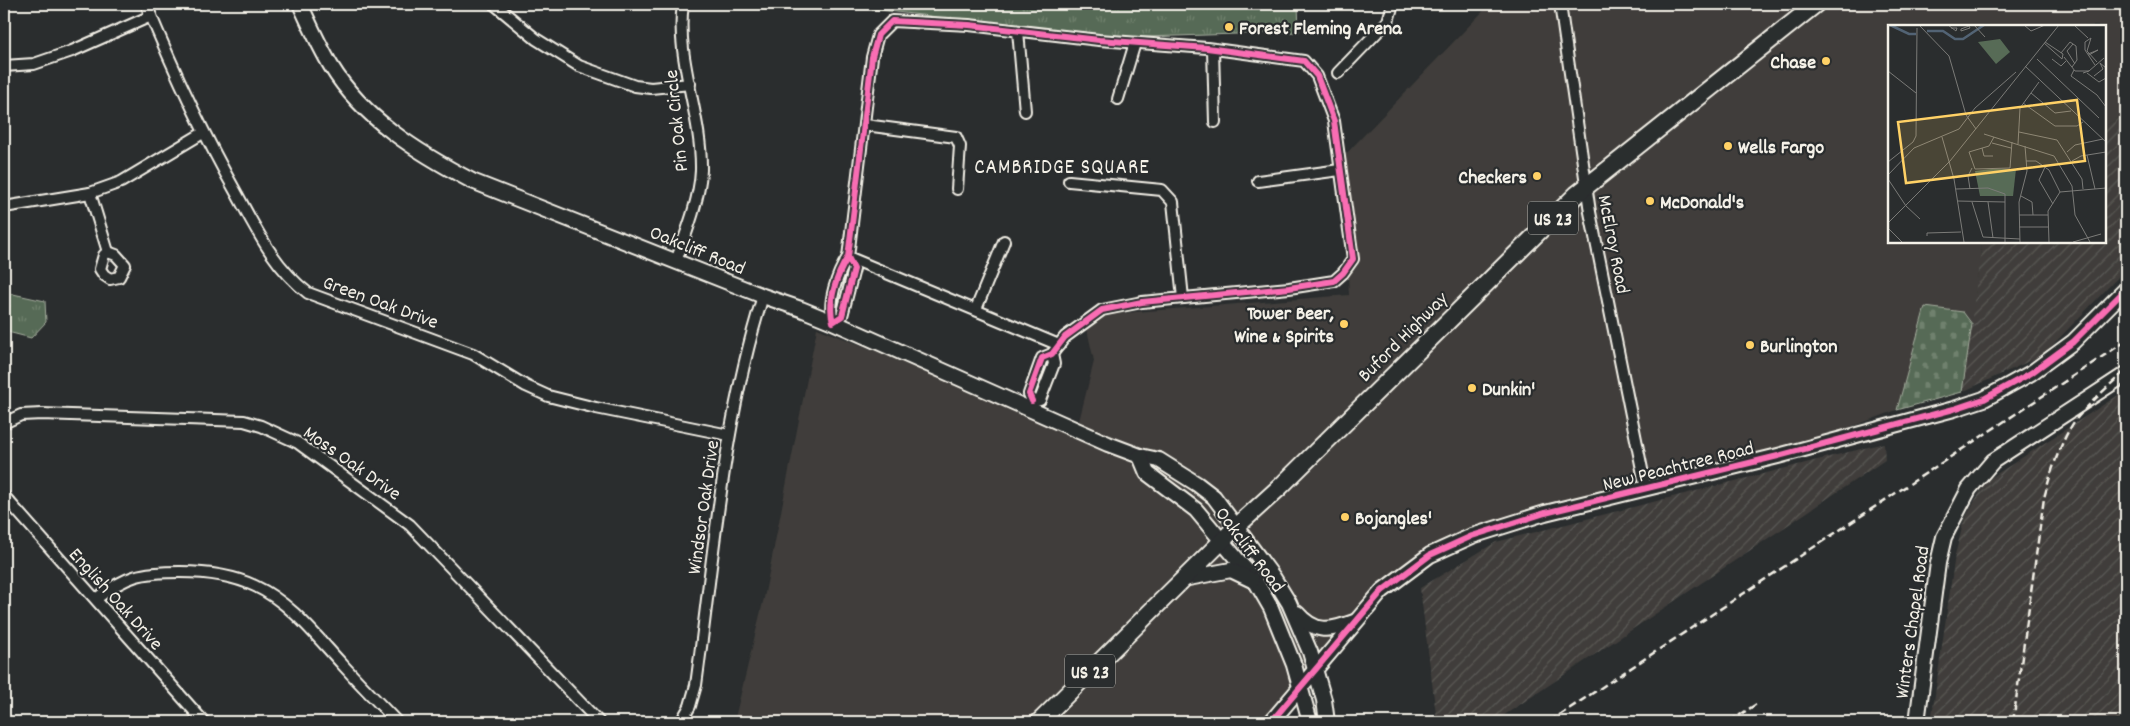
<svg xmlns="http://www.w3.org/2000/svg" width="2130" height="726" viewBox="0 0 2130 726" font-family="Dekko,sans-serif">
<defs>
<pattern id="industrial-furrows" width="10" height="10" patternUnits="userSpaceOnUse" patternTransform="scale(1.25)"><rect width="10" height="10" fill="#3f3d3a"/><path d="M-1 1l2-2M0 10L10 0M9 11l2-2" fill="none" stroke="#5b5a56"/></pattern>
<pattern id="grass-tufts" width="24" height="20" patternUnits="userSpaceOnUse" patternTransform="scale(1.25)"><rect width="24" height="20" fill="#576b56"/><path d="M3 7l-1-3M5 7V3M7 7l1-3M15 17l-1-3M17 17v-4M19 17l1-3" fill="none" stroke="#70816e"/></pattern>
<pattern id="cemetery-stones" width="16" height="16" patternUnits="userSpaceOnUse" patternTransform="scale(1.25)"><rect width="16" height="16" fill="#576b56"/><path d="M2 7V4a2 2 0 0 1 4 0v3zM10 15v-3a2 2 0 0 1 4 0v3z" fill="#70816e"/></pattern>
</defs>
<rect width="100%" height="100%" fill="#2a2d2e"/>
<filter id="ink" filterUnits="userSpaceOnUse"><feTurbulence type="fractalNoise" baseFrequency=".02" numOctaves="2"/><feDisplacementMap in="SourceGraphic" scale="10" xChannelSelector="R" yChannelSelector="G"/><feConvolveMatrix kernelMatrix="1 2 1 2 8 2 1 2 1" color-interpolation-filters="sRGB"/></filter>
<g filter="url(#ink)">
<!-- built -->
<path fill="#3f3d3a" d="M1490,4H2126V113L2104,127V26H1889V241H1982L1972,324L1963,312L1925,308L1897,410L1797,447L1531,516L1440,549L1370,599L1274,722H734L764,598L817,328L1077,429L1094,361L1084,316L1349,295L1342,158Z"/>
<!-- industrial -->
<g fill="url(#industrial-furrows)">
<path d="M2126,113V269L2043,355L1962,392L1982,241H2104V127Z"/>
<path d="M2126,390V722H1931L1955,555L1964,520L1986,481Z"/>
<path d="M1884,443L1885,460L1494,722H1437L1420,588L1496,542Z"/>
</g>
<!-- grass -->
<g fill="url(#grass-tufts)" stroke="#a6ae9f">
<path d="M829,4H1298L1299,32L1114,38Z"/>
<path d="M4,292L45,301L46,322L31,338L4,331Z"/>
</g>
<!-- cemetery -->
<path fill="url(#cemetery-stones)" stroke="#a6ae9f" d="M1925,307L1963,312L1972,324L1962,392L1897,410Z"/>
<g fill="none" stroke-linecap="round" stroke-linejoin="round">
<defs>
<g id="street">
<path d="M146,4C173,69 203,134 238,196C257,231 275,268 308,293L473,354L526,386L548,396L596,408L729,435"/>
<path d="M494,4L536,39L579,66L635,86L651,88L690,84"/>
<path d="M1560,4L1590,212L1646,489"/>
<path d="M1018,31L1025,111"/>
<path d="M1213,49L1215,122"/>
<path d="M4,66L34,64L72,51L151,16"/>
<path d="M1338,73L1388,21L1393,4"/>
<path d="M1118,99L1135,43"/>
<path d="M865,125L956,137L960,146L957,189"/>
<path d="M1069,181L1162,190L1173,202L1183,298"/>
<path d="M1258,181L1340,170"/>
<path d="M90,193L108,252"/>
<path d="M4,207L90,193L121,182L203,133"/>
<path d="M108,252L116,255L125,265L119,277L110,279L104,275L100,269L104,255Z"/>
<path d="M848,257L854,269L842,316L833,322C827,302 837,274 848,257L872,57L878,35L892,21L969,25L1099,40L1207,48L1304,61L1317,76L1334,121L1353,259L1343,273L1334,281L1289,288L1142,302L1102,310L1065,337L1052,354L1042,358L1029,394L1032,401"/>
<path d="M848,257L1059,345"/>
<path d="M676,261C686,234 700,198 701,170C702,114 675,59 683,4"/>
<path d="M976,309L1004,241"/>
<path d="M1032,401L1040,400L1054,364L1052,354"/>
<path d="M4,423L21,415L42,414L244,421L261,426L298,443L410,525L599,722"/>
<path d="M4,496L204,722"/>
<path d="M96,599C126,575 142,572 180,572C205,572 232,575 255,586C290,602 316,636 342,664C360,684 379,703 397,722"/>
<path d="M681,722L690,706L696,685C714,555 723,422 763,296"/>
</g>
<g id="secondary">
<path d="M300,4C310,25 319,46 331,66C363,119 419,153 472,181L763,296L801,309L833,322L1108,444L1140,456L1159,460L1197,484L1214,497L1273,577L1289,603L1310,652L1324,700L1327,722"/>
<path d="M1140,456L1147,473L1196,510L1256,582L1271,608L1294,665L1310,722"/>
<path d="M1183,579L1231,570L1252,580"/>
<path d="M1297,613C1315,634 1330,631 1354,622"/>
<path d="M1271,722L1382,591L1430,555L1472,536L1545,513L1778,456L1954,409L1984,399L2031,373L2073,342L2126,289"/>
<path d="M1917,722L1938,563L1944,537L1969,489L1993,461L2126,374"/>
</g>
<path id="primary" d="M1039,722L1236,527L1280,487L1577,194L1816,4"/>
</defs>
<!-- street casing -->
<use href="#street" stroke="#f4f1e8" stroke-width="14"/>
<!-- secondary casing -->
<use href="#secondary" stroke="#f4f1e8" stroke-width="18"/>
<!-- primary casing -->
<use href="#primary" stroke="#f4f1e8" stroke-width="20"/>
<!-- street -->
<use href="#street" stroke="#2a2d2e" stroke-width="10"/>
<!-- secondary -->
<use href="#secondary" stroke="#2a2d2e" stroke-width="14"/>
<!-- primary -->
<use href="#primary" stroke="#2a2d2e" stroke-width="16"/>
<!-- rail -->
<g stroke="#f4f1e8" stroke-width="2.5" stroke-dasharray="8 4" stroke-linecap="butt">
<path d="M1549,722L2126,341"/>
<path d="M1729,722L1758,703"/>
<path d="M2013,722L2044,498C2051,472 2059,445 2074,422C2086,406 2111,384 2126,370"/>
</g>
<defs>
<g id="cycleway">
<path d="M848,257L854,269L842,316L833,322C827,302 837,274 848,257L872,57L878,35L892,21L969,25L1099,40L1207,48L1304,61L1317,76L1334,121L1353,259L1343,273L1334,281L1289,288L1142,302L1102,310L1065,337L1052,354L1042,358L1029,394L1032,401"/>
<path d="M1271,722L1382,591L1430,555L1472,536L1545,513L1778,456L1954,409L1984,399L2031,373L2073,342L2126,289"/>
</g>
</defs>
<!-- cycleway casing -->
<use href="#cycleway" stroke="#2a2d2e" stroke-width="9"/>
<!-- cycleway -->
<use href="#cycleway" stroke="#f96db3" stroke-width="6"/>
</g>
</g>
<!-- markers -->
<g fill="#ffd166" stroke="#2a2d2e" stroke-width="2">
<circle cx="1229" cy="27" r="5"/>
<circle cx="1826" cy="61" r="5"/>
<circle cx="1728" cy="146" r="5"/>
<circle cx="1537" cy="176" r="5"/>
<circle cx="1650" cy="201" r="5"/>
<circle cx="1344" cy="324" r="5"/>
<circle cx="1750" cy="345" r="5"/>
<circle cx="1472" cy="388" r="5"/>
<circle cx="1345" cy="517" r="5"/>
</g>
<g text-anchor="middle" stroke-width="4.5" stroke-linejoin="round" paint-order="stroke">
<!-- shield labels -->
<g fill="#2a2d2e" stroke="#b7b6b0" stroke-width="1">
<rect x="1528" y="201.5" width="50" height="33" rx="4"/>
<rect x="1065" y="654.5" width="50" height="33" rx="4"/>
</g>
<g font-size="19" font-weight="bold" fill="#f4f1e8">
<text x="1553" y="225">US 23</text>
<text x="1090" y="678">US 23</text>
</g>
<!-- poi labels -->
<g font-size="20" font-weight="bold" fill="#f4f1e8" stroke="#2a2d2e" text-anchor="start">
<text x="1239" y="34">Forest Fleming Arena</text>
<text x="1816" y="68" text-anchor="end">Chase</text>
<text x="1738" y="153">Wells Fargo</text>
<text x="1527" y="183" text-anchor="end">Checkers</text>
<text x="1660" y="208">McDonald's</text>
<text x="1334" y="319" text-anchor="end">Tower Beer,<tspan x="1334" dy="23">Wine &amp; Spirits</tspan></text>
<text x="1760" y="352">Burlington</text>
<text x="1482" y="395">Dunkin'</text>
<text x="1355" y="524">Bojangles'</text>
</g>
<!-- street labels -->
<g font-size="20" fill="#f4f1e8" stroke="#2a2d2e">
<text transform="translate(675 121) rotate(-96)" y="7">Pin Oak Circle</text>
<text transform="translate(1615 244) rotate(79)" y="7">McElroy Road</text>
<text transform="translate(698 249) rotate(22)" y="7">Oakcliff Road</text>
<text transform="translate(381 301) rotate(20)" y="7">Green Oak Drive</text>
<text transform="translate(1402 336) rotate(-45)" y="7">Buford Highway</text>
<text transform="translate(353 462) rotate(35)" y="7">Moss Oak Drive</text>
<text transform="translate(1678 465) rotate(-14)" y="7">New Peachtree Road</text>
<text transform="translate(702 507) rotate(-82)" y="7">Windsor Oak Drive</text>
<text transform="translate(1251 549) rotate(53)" y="7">Oakcliff Road</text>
<text transform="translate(117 598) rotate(48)" y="7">English Oak Drive</text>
<text transform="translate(1911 622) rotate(-82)" y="7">Winters Chapel Road</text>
</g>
<!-- neighbourhood labels -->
<g font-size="21" letter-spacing="1" fill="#f4f1e8" stroke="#2a2d2e">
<text x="1062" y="173">CAMBRIDGE SQUARE</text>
</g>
</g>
<!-- overview -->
<g transform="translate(1888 25)">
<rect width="218" height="218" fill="#2a2d2e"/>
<path d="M103,144H128L125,171H92L87,146Z" fill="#576b56"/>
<path d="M112,14L122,27L108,39L90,17Z" fill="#576b56"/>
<path fill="none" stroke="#526374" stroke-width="2.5" d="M2,0L21,9H28M39,6H55L67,14H75L96,0"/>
<path fill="none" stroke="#7b7b78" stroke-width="1" d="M31,0L61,31L78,90L88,104M60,0L68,6L69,3H63M86,0L97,12M136,0L143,6L157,0M186,0L200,13M81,1L82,3L73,6V4ZM156,18L174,34L175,29L157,17M185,19L179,26L187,39M173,28L182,17L188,21L189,35L184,42M200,29L210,25L201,30M176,32L187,46H201L195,48M149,34L211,93M164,34L173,41L178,36M207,40L197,25V17L203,13L199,26L209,37M137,41L218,117M186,45L183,51L209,70L218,82M0,46L28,68M201,46L216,33M199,48L211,57L218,53M206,51L215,44L212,38L218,43M143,68L167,88L183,86M135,78L167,101H189L195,97M131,107L169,115L194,154L195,164M96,109L166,131L184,161L187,190L202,217M54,112L66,154L76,217M106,112L101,121L81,127L87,144L122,143L124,117M104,118L123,123M130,119L132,83L151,57M94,123L96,131H105M179,127L187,120L215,114M199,130L207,164M138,136H148L161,145L172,167M184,136L193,131L218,127M0,137L25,117L28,111L29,3M157,142L151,155L165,179M0,150L26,123L71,104L87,83L128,47M0,154L18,181L32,194M68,164L100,163L117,169V217M82,164L80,151L84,143M133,171L144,177L145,190M69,176L117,177M84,177L95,212L132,214M100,177L105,213M131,190H160M0,198L62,136L171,0M131,202H161M0,203L14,217M39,211V208L73,207M132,217L131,177L139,146L137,121M161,217L160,186L172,167L218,163M185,217L213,209"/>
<path fill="#ffd166" fill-opacity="0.15" stroke="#ffd166" stroke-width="2.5" d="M189,75L197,136L18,158L10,97Z"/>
<rect width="218" height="218" fill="none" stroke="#f4f1e8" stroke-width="2.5"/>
</g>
<!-- margin -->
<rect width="2130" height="726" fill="none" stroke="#2a2d2e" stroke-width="20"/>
<rect x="10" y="10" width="2110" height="706" fill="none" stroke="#f4f1e8" stroke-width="2" filter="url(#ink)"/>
</svg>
